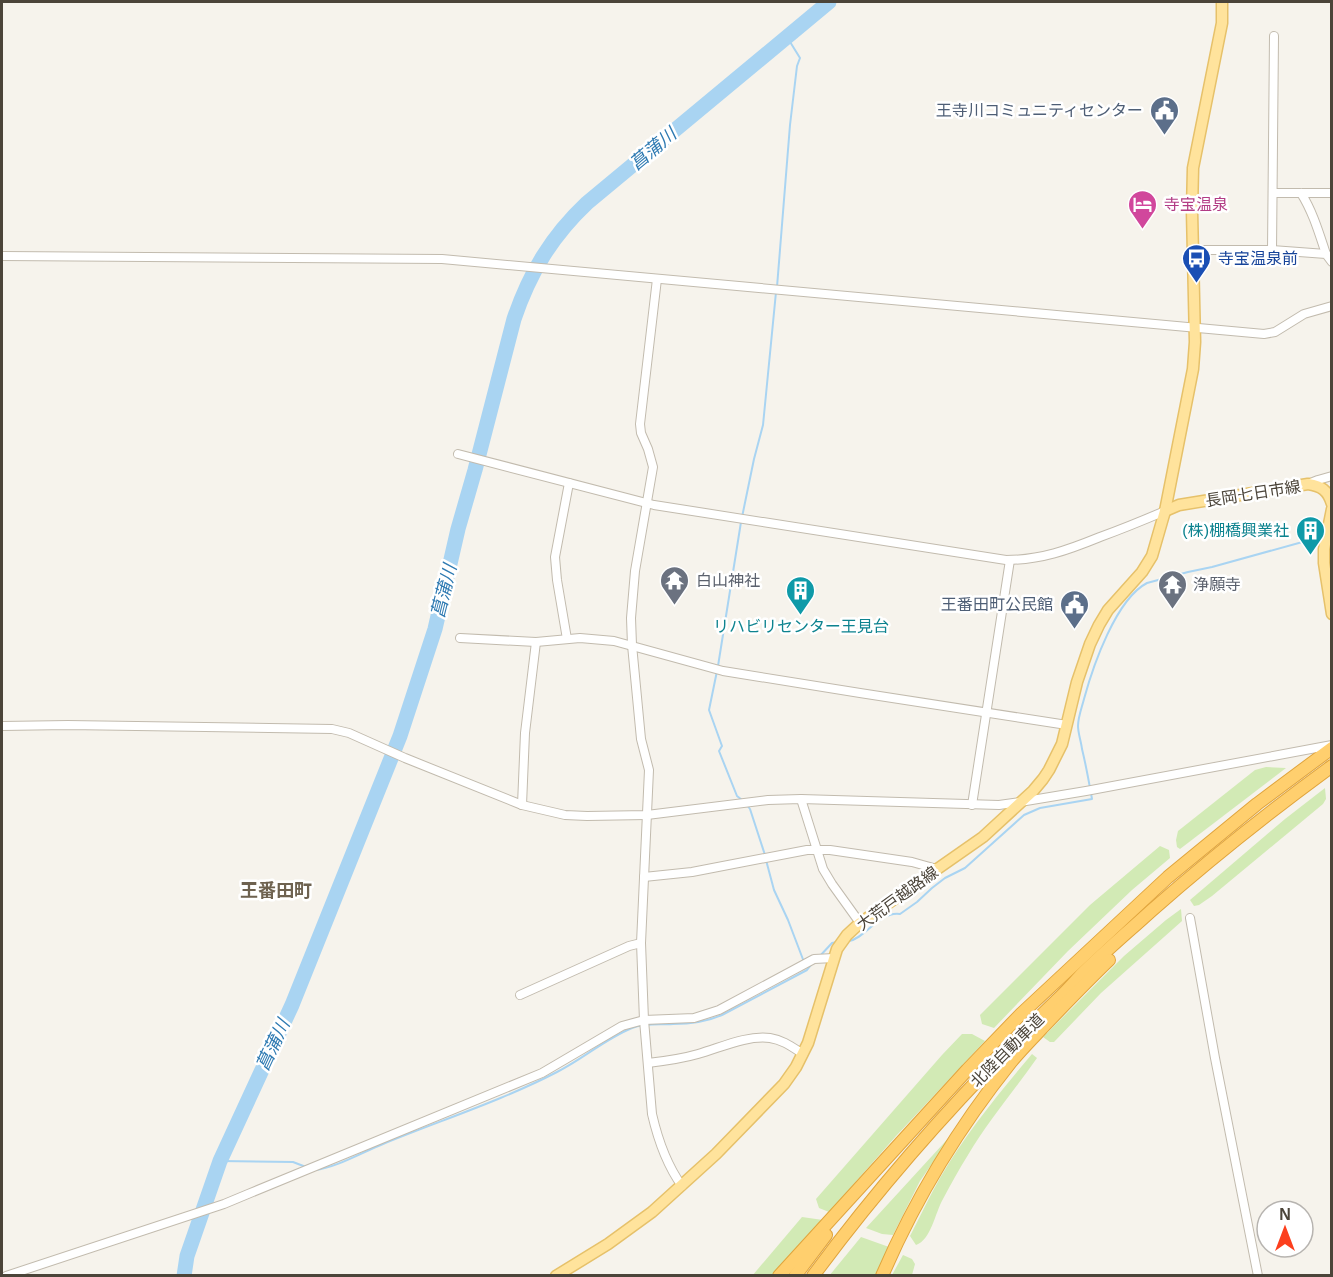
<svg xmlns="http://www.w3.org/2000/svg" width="1333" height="1277" viewBox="0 0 1333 1277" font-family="Helvetica,'Noto Sans JP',sans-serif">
<rect width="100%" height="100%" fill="#f6f3ec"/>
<!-- green -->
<g fill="#d2eab5">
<path d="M1266,767L1286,768L1180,849L1177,847L1176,840L1178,831L1255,770Z"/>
<path d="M1325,788L1326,799L1323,804L1212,896L1199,905L1194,906L1190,900L1285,819Z"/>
<path d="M1160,846L1169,850L1170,858L1132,890L1068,951L994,1028L982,1024L980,1015L1090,905Z"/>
<path d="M1181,909L1182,921L1101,993L1054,1042H1050L1043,1037L1124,956L1166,920Z"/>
<path d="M962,1034H972L985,1041L896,1136L829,1212L819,1208L816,1199L942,1055Z"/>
<path d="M1032,1054L1037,1058C1014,1091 988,1121 968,1155C959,1169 951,1184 943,1199C935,1213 931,1240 916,1245L910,1236C920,1217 929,1197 940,1178C966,1133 999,1093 1032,1054Z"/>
<path d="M954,1132L920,1181L893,1235L882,1234L866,1228Z"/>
<path d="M802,1217L823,1220L773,1275L752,1276Z"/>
<path d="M861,1237L889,1247L876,1275L829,1276Z"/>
<path d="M903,1255L912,1259L915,1264L912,1275H892Z"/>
</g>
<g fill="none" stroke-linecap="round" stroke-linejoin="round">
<!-- stream -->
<g stroke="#a9d4f2" stroke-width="2">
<path d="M777,287L790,125L797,66L800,58L787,37"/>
<path d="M718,666L741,522L754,459L763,425L776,292"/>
<path d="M717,671L709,710L722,746L719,751L737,796L742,800"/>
<path d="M746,804L750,809L765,855"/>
<path d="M766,860L774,890L788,920L804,962"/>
<path d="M849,941C865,939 879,911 900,914L917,902L932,888L945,878L965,868L1024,815L1040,808L1092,799C1089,782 1086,765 1082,749C1081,741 1078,733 1078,726C1078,717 1082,707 1084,699C1093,666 1116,599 1147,583L1188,572L1212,567L1306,541H1323"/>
<path d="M819,957L832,943L837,942"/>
<path d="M220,1161L293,1162L306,1167"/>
<path d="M315,1170C335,1168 363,1152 383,1144C441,1120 501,1101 557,1072C583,1059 605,1039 632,1028C645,1023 659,1025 673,1024C690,1024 706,1022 722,1015L807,970L811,965"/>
</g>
<!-- river -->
<path stroke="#a9d4f2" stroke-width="15" d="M184,1276L187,1256L220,1161L292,1005L400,736L435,629L458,529L475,470L514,319C530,272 552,236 587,203L829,2"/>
<defs>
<g id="minor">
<path d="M1273,193H1332"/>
<path d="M1301,193C1313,212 1319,233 1326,254"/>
<path d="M1193,250H1272L1326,254L1332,262"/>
<path d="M1272,250L1274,36"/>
<path d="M2,256L442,259L1264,334L1275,332L1304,314L1332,306"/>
<path d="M657,279L640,424L641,433L648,449L653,467L635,571L631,618L632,645L641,739L649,770L641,943L644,1020L652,1114C658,1140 666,1164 682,1186"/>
<path d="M458,454L654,505L1006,560C1041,560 1068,550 1100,537C1122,529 1144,520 1165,511"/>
<path d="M1308,484L1318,480L1332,476"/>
<path d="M460,638L536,642L580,638L614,641L723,671L860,693L1067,725"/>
<path d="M567,639L557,580L555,557L569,483"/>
<path d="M2,726L68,725L332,729L349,733L405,758L522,805L565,815L587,816L647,815L768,800L801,799L999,805L1020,802L1086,791L1332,745"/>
<path d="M801,799L823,869L832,884L860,923"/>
<path d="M522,805L525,733L536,642"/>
<path d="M972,805L1010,560"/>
<path d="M644,877L692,872L723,866L807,850H830L912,862L937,869"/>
<path d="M1190,918L1215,1058L1258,1276"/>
<path d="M520,995L629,946L641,943"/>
<path d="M648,1063C665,1061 681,1059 698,1054C720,1048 746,1035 770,1038C783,1040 792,1047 803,1054"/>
<path d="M6,1276L224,1204L248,1194L542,1073L622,1026L644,1020L694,1018L719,1010L814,959L834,958"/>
</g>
<g id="major">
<path d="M1332,509L1324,549V563L1332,614"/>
<path d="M1165,511L1179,505L1308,484C1321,486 1328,490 1332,504"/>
<path d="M556,1276L608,1244L652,1212L716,1154L784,1084L796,1067L808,1043L837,949L847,935L860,923L983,837L1033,791L1043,779L1049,770L1062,744L1077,682L1090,644L1099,625L1108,610L1142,572L1152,556L1165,511L1193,369L1195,342L1192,211L1193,168L1222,23V2"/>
</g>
<g id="highway">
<path d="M779,1276L967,1070L1021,1014L1168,877L1257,804L1332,748"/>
<path d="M795,1276L826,1235"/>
<path d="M813,1276C886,1177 968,1086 1056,1001C1065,993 1073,984 1081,975C1103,953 1128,932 1151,911C1209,860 1269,812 1332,766"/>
<path d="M882,1276C915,1199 959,1127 1011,1062C1021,1050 1032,1039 1042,1028C1064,1005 1086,982 1109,960"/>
</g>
</defs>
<!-- minor casing -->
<use href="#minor" stroke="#c2bbae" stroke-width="10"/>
<!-- major casing -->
<use href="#major" stroke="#e6c16a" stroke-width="13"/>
<!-- highway casing -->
<use href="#highway" stroke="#e0a43c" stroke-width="14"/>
<!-- minor -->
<use href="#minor" stroke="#fff" stroke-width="8"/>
<!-- major -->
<use href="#major" stroke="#ffe39c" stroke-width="10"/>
<!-- highway -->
<use href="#highway" stroke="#ffcf6e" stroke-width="12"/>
</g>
<!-- icons -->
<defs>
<symbol id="civic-pin" viewBox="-11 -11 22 30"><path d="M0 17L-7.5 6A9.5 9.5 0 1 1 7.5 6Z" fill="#5c6f8a" stroke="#fff"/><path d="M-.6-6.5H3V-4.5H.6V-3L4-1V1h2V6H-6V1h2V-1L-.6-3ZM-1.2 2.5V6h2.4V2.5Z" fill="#fff"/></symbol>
<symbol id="hotel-pin" viewBox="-11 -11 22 30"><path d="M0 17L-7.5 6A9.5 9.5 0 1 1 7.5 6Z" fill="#d1479c" stroke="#fff"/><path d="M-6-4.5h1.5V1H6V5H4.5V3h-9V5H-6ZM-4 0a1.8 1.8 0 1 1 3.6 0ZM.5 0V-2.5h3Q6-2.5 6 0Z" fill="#fff"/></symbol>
<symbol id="bus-pin" viewBox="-11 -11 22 30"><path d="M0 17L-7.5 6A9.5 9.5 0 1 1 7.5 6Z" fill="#1a4fb4" stroke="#fff"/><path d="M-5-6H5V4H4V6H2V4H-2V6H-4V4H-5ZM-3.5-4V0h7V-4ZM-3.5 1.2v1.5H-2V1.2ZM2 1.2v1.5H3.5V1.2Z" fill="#fff"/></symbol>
<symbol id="building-pin" viewBox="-11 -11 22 30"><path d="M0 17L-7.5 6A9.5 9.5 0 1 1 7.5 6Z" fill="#0f9aa8" stroke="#fff"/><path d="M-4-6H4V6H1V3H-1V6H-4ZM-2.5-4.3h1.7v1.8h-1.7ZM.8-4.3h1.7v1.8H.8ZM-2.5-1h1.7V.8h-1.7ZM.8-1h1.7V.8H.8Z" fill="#fff"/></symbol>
<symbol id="temple-pin" viewBox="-11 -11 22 30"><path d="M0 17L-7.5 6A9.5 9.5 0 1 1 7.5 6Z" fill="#6b7280" stroke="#fff"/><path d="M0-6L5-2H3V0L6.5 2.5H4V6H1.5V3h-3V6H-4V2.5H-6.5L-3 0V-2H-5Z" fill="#fff"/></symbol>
</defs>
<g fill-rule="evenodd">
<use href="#civic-pin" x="1148" y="94" width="33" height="45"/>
<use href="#hotel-pin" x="1126" y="188" width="33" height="45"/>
<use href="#bus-pin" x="1180" y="242" width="33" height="45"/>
<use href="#building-pin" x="1294" y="514" width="33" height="45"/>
<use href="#temple-pin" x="658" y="564" width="33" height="45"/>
<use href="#temple-pin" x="1156" y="568" width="33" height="45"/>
<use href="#building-pin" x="784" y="574" width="33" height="45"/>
<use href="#civic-pin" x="1058" y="588" width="33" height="45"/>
</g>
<g text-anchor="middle" stroke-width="5" stroke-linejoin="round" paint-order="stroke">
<!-- service labels -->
<g font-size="16" fill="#4e5e75" stroke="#fff" text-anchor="end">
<text x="1143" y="116">王寺川コミュニティセンター</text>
<text x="1053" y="610">王番田町公民館</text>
</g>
<!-- hotel labels -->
<g font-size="16" fill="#b23c85" stroke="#fff" text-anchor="start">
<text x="1164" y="210">寺宝温泉</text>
</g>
<!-- transit labels -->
<g font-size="16" fill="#164399" stroke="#fff" text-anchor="start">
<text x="1218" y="264">寺宝温泉前</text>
</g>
<!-- street labels -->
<g font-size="16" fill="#4b4439" stroke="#fff">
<text transform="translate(1253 493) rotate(-9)" y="6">長岡七日市線</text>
<text transform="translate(897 898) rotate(-36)" y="6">大荒戸越路線</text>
<text transform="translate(1007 1050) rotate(-45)" y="6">北陸自動車道</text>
</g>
<!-- culture labels -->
<g font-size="16" fill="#0d838f" stroke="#fff" text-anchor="end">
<text x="1289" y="536">(株)棚橋興業社</text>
<text x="801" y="632" text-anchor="middle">リハビリセンター王見台</text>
</g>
<!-- worship labels -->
<g font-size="16" fill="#5b616d" stroke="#fff" text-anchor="start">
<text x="696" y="586">白山神社</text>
<text x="1193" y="590">浄願寺</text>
</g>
<!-- water labels -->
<g font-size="18" font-style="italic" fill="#2e7ab2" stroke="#fff">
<text transform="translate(653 149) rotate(-40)" y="6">菖蒲川</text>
<text transform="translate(444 591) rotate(-76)" y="6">菖蒲川</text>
<text transform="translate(273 1045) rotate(-65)" y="6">菖蒲川</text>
</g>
<!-- neighbourhood labels -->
<g font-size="18" font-weight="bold" fill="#6e6250" stroke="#fff">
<text x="276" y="897">王番田町</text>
</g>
</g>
<!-- border -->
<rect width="1333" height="1277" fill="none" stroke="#4b4439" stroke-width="6"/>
<!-- north arrow -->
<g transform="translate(1285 1229)"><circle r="28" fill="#ffffff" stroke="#b7b4b0" stroke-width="1.5"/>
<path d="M0-4.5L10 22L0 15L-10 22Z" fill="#fc3f1d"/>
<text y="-9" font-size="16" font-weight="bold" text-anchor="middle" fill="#4b4439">N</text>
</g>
</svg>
